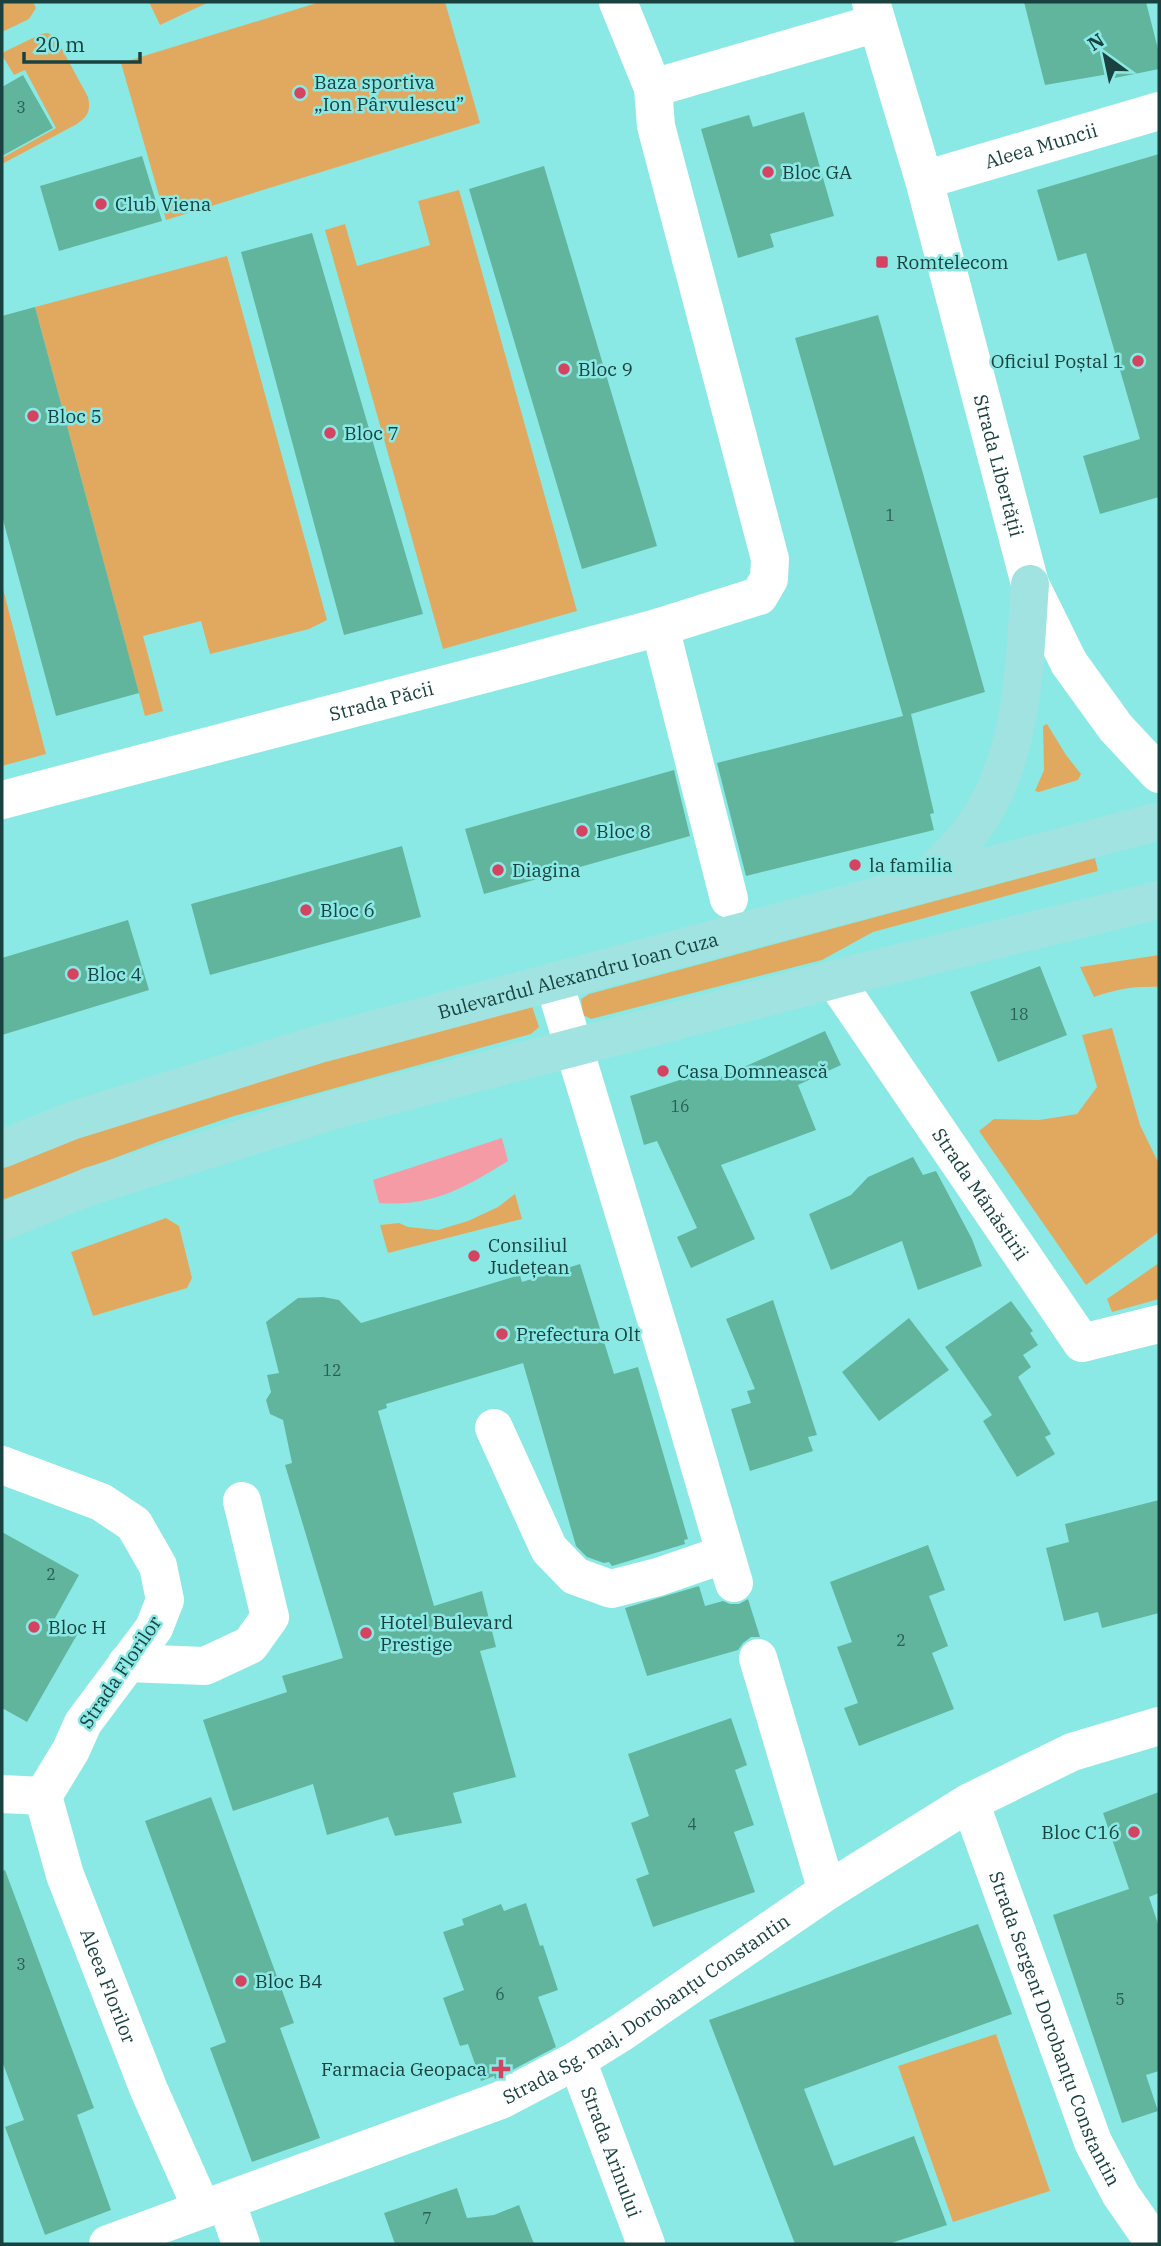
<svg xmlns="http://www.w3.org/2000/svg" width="1161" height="2246" viewBox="0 0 1161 2246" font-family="'IBM Plex Serif',serif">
<rect width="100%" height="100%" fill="#8be9e5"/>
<!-- green -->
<g fill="#e1a960">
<path d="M2,2H33L36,8L29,19L2,32Z"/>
<path d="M149,2H209L160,25Z"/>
<path d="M320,2H445L480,123L166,220L121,63Z"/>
<path d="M48,33L56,38L88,97C91,111 88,116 77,124L2,164V158L56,128L25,70L14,75L2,55L4,52L41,34Z"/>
<path d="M459,190L577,611L443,649L325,230L345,224L357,266L430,245L418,201Z"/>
<path d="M227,256L327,620L309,629L210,654L201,621L143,636L163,711L145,716L35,307Z"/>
<path d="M2,585L46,754L2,766Z"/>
<path d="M1047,724L1066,755L1081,774L1078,780L1039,792L1035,791L1044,770L1043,726Z"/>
<path d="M1095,858L1098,871L873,932L822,960L591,1019L583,1015L581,999L589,994Z"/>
<path d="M1159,955V987C1136,986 1116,989 1094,997L1080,967Z"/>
<path d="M532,1006L539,1027L531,1034L234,1116L160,1141L2,1200V1162L145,1110Z"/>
<path d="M1112,1028L1140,1125L1159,1164V1232L1086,1285L979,1131L994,1119L1039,1120L1077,1114L1097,1087L1082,1035Z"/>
<path d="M515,1194L522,1219L388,1253L380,1225L399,1223L408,1227L438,1230L468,1221L498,1207Z"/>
<path d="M166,1218L179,1226L192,1278L187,1288L93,1316L71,1252Z"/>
<path d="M1159,1263V1299L1112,1312L1107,1299Z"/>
<path d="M996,2034L1050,2191L953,2222L898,2066Z"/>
</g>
<!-- water -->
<path fill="#f59ba5" d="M502,1138L508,1161C464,1188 432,1207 379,1203L373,1180Z"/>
<!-- building -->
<g fill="#62b59d">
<path d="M1024,2H1146L1159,53V69L1110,79L1109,74L1045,85Z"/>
<path d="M23,75L53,128L2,156V87Z"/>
<path d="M804,112L834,216L770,234L774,247L738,258L701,129L749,115L753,127Z"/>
<path d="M1159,154V497L1100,514L1083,456L1140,439L1086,253L1058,261L1037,190Z"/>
<path d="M142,156L162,221L59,251L40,186Z"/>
<path d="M544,166L657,546L582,569L469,189Z"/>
<path d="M312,233L423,614L344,635L241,252Z"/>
<path d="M35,307L139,693L56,716L2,516V316Z"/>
<path d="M878,315L985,692L911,714L934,813L930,814L934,830L746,876L717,763L903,716L795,338Z"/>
<path d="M674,770L690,836L484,894L465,829Z"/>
<path d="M402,846L421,917L210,975L191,904Z"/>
<path d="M128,920L149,990L2,1035V958Z"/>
<path d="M1040,966L1067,1035L998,1062L970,992Z"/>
<path d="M825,1031L841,1065L798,1085L816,1130L721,1165L755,1239L691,1268L677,1237L697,1228L657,1141L644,1145L630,1096L714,1069L717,1079Z"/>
<path d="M913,1157L923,1175L936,1171L972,1239L982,1266L918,1290L902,1241L831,1270L809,1214L851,1195L868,1177Z"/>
<path d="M580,1264L614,1374L638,1367L688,1539L684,1540L685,1544L612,1566L609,1562L604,1563L587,1557L576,1546L523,1363L386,1404L387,1408L378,1411L434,1606L482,1591L496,1647L480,1651L516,1777L453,1793L462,1823L395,1836L388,1817L327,1835L313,1784L233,1811L203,1720L287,1692L282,1676L343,1658L285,1465L292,1463L283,1420L270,1414L266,1400L271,1392L267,1375L279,1373L266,1322L298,1298L323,1297L339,1300L361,1323L520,1275L522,1282Z"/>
<path d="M773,1300L817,1435L808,1437L813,1451L750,1471L731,1409L751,1403L747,1391L755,1389L726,1319Z"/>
<path d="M1011,1301L1033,1331L1030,1333L1038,1345L1023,1355L1031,1367L1018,1377L1051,1434L1045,1437L1055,1454L1017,1477L983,1421L992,1415L945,1347Z"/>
<path d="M909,1318L949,1370L879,1421L842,1372Z"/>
<path d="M1159,1500V1613L1102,1628L1098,1612L1064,1621L1046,1548L1069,1542L1065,1524Z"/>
<path d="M2,1532L79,1575L54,1620L78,1633L27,1722L2,1708Z"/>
<path d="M928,1545L945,1590L929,1596L948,1646L932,1653L954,1709L859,1746L844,1708L858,1703L837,1647L852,1642L830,1582Z"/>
<path d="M699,1586L705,1606L723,1601L730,1604H739L748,1599L760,1637H751L743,1643L738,1650L647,1676L625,1608Z"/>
<path d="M731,1718L747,1765L735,1770L754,1825L734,1832L755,1892L653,1927L636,1879L649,1874L631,1823L649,1816L628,1754Z"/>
<path d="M1159,1792V1893L1149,1897L1159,1927V2071L1146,2075L1158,2111L1122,2123L1053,1915L1129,1889L1103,1813Z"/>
<path d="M211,1797L294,2023L280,2028L320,2138L252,2162L210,2048L226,2042L145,1821Z"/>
<path d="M5,1870L94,2108L77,2115L111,2210L45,2235L5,2127L24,2120L2,2061V1871Z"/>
<path d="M526,1903L540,1946L543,1945L558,1990L538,1997L556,2047L495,2079L494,2076L481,2081L468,2044L460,2046L443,1998L464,1990L443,1932L464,1925L462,1919L501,1904L504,1911Z"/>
<path d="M978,1924L1012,2014L804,2089L834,2166L914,2136L947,2225L888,2244H795L709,2020Z"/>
<path d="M457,2188L467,2218L494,2215L519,2205L534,2244H395L384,2213Z"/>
</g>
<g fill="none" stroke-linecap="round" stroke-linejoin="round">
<!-- minor -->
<g stroke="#fff" stroke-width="38">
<path id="s1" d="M871,2L924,180L1030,584L1069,663L1116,728L1159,774"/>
<path d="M653,88L877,23"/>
<path id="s2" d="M924,180L1159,111"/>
<path d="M660,627L729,899"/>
<path id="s3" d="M2,800L519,665L660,627L759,596L769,579L770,559L656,126L653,88L618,2"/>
<path id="s4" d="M835,980L1082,1343L1159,1324"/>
<path d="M554,982L676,1385L734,1583"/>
<path d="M494,1428L549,1549L575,1576L611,1589L658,1577L725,1554"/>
<path d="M2,1465L101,1502L134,1524L158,1566L165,1600L154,1628L83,1723L71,1750L43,1796"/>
<path d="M758,1658L827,1891"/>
<path d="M127,1663L205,1666L250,1645L270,1617L242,1501"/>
<path d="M2,1794L43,1796"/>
<path id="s5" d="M43,1796L65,1875L149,2090L202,2209"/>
<path id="s6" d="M970,1802L1093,2142L1121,2195L1155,2244"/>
<path id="s7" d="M577,2060L646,2244"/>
<path d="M226,2201L241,2244"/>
<path id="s8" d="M108,2244L501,2100L577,2060L622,2032L827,1891L970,1802L1072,1752L1159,1726"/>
</g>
<!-- major -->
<g stroke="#a1e3e0" stroke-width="38">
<path d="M923,883C940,865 960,847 974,827C1024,757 1024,666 1030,584"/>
<path id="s9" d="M2,1149L74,1120L316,1045L1159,821"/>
<path d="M2,1222L88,1187L334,1110L867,971L1159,900"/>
</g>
</g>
<!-- markers -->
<g fill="#d44461" stroke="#8be9e5" stroke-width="2.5">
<circle cx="300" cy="93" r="7"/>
<circle cx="768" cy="172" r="7"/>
<circle cx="101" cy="204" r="7"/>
<rect x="875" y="255" width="14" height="14" rx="3.5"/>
<circle cx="1138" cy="361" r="7"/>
<circle cx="564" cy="369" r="7"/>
<circle cx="33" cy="416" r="7"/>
<circle cx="330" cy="433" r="7"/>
<circle cx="582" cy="831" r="7"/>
<circle cx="855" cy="865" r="7"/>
<circle cx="498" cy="870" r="7"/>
<circle cx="306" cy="910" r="7"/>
<circle cx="73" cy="974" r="7"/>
<circle cx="663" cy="1071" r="7"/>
<circle cx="474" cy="1256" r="7"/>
<circle cx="502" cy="1334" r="7"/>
<circle cx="34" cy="1627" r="7"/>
<circle cx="366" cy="1633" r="7"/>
<circle cx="1134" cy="1832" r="7"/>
<circle cx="241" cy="1981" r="7"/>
<path d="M497.5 2058.5h7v7h7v7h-7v7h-7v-7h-7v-7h7z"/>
</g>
<g text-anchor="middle" stroke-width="5" stroke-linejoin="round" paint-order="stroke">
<!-- number labels -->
<g font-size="16" fill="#2a5e56">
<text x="21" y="113">3</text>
<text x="890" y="521">1</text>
<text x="1019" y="1020">18</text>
<text x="680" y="1112">16</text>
<text x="332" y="1376">12</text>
<text x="51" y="1580">2</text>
<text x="901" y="1646">2</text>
<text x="692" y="1830">4</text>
<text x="21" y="1970">3</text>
<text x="500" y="2000">6</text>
<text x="1120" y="2005">5</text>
<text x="427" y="2224">7</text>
</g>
<!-- poi labels -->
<g font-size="19" fill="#18413f" stroke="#8be9e5" text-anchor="start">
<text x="314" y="89">Baza sportiva<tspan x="314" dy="22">„Ion Pârvulescu”</tspan></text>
<text x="782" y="179">Bloc GA</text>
<text x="115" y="211">Club Viena</text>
<text x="896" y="269">Romtelecom</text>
<text x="1124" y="368" text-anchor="end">Oficiul Poștal 1</text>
<text x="578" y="376">Bloc 9</text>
<text x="47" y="423">Bloc 5</text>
<text x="344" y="440">Bloc 7</text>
<text x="596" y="838">Bloc 8</text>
<text x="869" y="872">la familia</text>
<text x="512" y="877">Diagina</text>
<text x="320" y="917">Bloc 6</text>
<text x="87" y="981">Bloc 4</text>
<text x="677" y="1078">Casa Domnească</text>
<text x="488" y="1252">Consiliul<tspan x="488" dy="22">Județean</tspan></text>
<text x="516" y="1341">Prefectura Olt</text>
<text x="380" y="1629">Hotel Bulevard<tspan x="380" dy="22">Prestige</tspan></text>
<text x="48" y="1634">Bloc H</text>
<text x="1120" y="1839" text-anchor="end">Bloc C16</text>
<text x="255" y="1988">Bloc B4</text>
<text x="487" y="2076" text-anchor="end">Farmacia Geopaca</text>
</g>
<!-- street labels -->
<g font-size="19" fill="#18413f" stroke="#8be9e5">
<text dy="7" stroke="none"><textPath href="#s2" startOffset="122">Aleea Muncii</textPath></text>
<text dy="7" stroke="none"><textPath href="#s1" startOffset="481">Strada Libertății</textPath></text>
<text dy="7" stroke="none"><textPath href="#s3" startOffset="392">Strada Păcii</textPath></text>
<text dy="7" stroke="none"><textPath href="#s9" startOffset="602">Bulevardul Alexandru Ioan Cuza</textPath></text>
<text dy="7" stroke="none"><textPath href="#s4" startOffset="259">Strada Mănăstirii</textPath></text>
<text transform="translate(120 1672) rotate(-56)" y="7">Strada Florilor</text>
<text dy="7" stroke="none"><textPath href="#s5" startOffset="201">Aleea Florilor</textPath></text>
<text dy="7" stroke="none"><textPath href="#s8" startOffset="590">Strada Sg. maj. Dorobanțu Constantin</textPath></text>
<text dy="7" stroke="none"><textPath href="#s6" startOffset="242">Strada Sergent Dorobanțu Constantin</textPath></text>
<text dy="7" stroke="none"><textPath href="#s7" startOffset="98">Strada Arinului</textPath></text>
</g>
</g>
<!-- border -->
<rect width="1161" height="2246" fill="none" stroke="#18413f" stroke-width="7"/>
<!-- north arrow -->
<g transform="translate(1105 56) rotate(327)" stroke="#8be9e5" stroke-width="5" paint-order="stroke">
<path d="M0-5L12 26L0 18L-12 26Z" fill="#18413f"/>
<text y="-10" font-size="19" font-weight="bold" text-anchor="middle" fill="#18413f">N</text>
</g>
<!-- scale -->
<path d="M24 52v10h116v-10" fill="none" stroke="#18413f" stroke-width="3.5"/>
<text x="35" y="52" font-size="21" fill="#18413f" stroke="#8be9e5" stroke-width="5" paint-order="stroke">20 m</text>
</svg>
